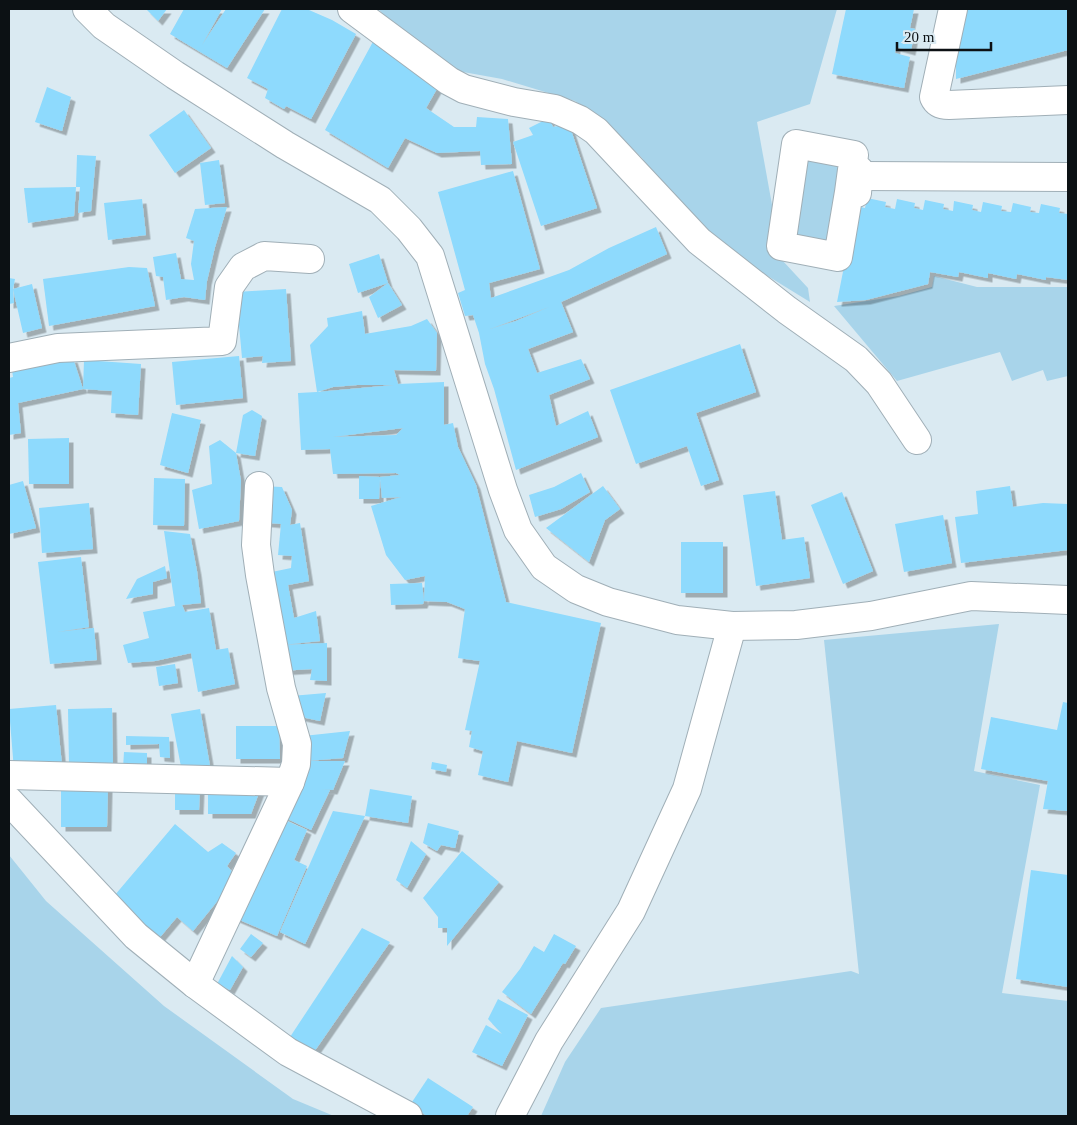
<svg xmlns="http://www.w3.org/2000/svg" width="1077" height="1125" viewBox="0 0 1077 1125" font-family="Georgia,serif">
<defs>
<filter id="shadow"><feDropShadow dx="4.5" dy="4.5" stdDeviation="0" flood-color="#0004"/></filter>
</defs>
<rect width="100%" height="100%" fill="#daeaf2"/>
<!-- green -->
<g fill="#a8d4ea">
<path d="M378,9H837L810,104L757,122L782,260L808,288L810,302L719,246L665,187L642,158L606,122L575,101L502,79L441,68Z"/>
<path d="M798,149L852,158L837,253L782,244Z"/>
<path d="M934,276L977,287H1068V376L1047,381L1043,370L1012,381L1000,352L897,381L834,306L899,296L932,287Z"/>
<path d="M999,624L974,771L1040,785L1002,993L1068,1001V1116H541L565,1062L601,1008L851,971L859,974L824,640Z"/>
<path d="M9,855L46,901L164,1006L293,1099L334,1116H9Z"/>
</g>
<!-- building -->
<g fill="#8edafd" fill-rule="evenodd" filter="url(#shadow)">
<path d="M146,9H167L158,21Z"/>
<path d="M184,9H222L202,45L226,9H265L227,68L170,34Z"/>
<path d="M282,9H302L309,10L332,20L356,34L311,119L286,106L284,109L265,98L268,89L247,78Z"/>
<path d="M846,9H914L910,28L915,29L911,51L896,47L895,53L910,57L904,88L832,74Z"/>
<path d="M967,9H1068V50L956,79V52Z"/>
<path d="M375,38L442,80L426,108L454,127H476L477,117L508,119L512,164L481,165L480,151L437,153L405,138L388,168L325,130Z"/>
<path d="M47,87L71,97L62,131L35,122Z"/>
<path d="M184,110L211,148L175,173L149,135Z"/>
<path d="M549,118L553,127L569,124L597,208L541,226L513,142L533,135L529,128Z"/>
<path d="M77,155L96,156L91,211L78,213L80,187H76Z"/>
<path d="M219,160L225,203L205,205L200,163Z"/>
<path d="M513,171L540,269L489,283L491,298L569,270L609,248L656,227L667,254L561,302L573,332L528,349L537,373L581,359L590,379L549,395L556,426L588,411L598,437L516,470L494,389L485,364L479,333L473,315L465,316L458,293L465,290L438,192ZM549,307L516,321L490,329Z"/>
<path d="M76,187L74,216L28,223L24,188Z"/>
<path d="M867,198L886,202L885,207L895,209L897,199L915,203L914,208L923,210L925,200L944,204L943,209L953,211L954,201L973,205L972,210L981,212L983,202L1002,206L1001,211L1011,212L1013,203L1031,207L1030,212L1039,213L1041,204L1060,208L1059,213L1068,214V280L1046,277V280L1017,274L1016,279L988,273V278L959,272L958,277L930,272L928,284L866,300L837,302L856,206L865,208Z"/>
<path d="M142,199L146,235L108,240L104,203Z"/>
<path d="M227,207L215,247L207,281L205,300L184,297L166,300L163,277L156,276L153,257L176,253L181,279L194,280L191,264L194,241L186,238L195,209Z"/>
<path d="M379,254L388,283L402,305L378,318L369,297L388,283L358,293L349,264Z"/>
<path d="M129,267L147,268L155,306L49,326L43,279Z"/>
<path d="M9,278L15,279L13,289L32,284L42,328L23,333L13,289L14,303L9,304Z"/>
<path d="M286,289L291,361L262,363L263,356L242,358L236,292Z"/>
<path d="M362,311L365,334L411,326L427,319L437,333L436,371L394,370L398,384L444,382V425L453,423L458,447L476,485L506,602L601,623L572,753L517,741L508,782L478,775L483,751L469,747L472,731L465,730L480,661L458,658L465,609L447,602L424,601L423,604L391,605L390,584L422,583L424,601L425,576L405,580L386,555L371,506L401,497L382,498L380,479L379,499H359V476L380,477L400,475L396,473L333,474L330,449L301,450L298,393L317,392L310,345L328,326L327,318ZM357,385H394L317,392L333,387ZM403,428L396,435L333,437Z"/>
<path d="M740,344L756,392L696,413L719,480L701,486L687,446L636,464L610,390Z"/>
<path d="M239,356L243,398L176,405L172,362Z"/>
<path d="M73,358L83,389L18,403L21,433L9,435V378L13,377L12,370Z"/>
<path d="M84,360L141,364L138,415L111,413L112,391L83,389Z"/>
<path d="M252,410L262,416L255,456L236,453L243,415Z"/>
<path d="M172,413L201,420L188,473L160,465Z"/>
<path d="M69,438V484H29L28,439Z"/>
<path d="M220,440L236,453L241,481L239,521L199,529L192,490L212,484L209,446Z"/>
<path d="M581,473L590,492L561,509L535,517L529,495L554,487Z"/>
<path d="M154,478L185,479L184,526L153,525Z"/>
<path d="M23,481L36,528L9,534V485Z"/>
<path d="M261,486L282,487L292,510L290,525L300,523L309,581L288,585L294,618L316,611L320,641L282,645L327,643V681L310,680L312,669L280,671L267,573L291,568L292,556L278,555L281,524L258,522Z"/>
<path d="M603,486L620,509L605,520L589,562L546,528Z"/>
<path d="M1010,486L1013,507L1043,503L1068,504V550L961,563L955,517L978,514L976,491Z"/>
<path d="M775,491L782,540L804,537L810,578L756,586L743,495Z"/>
<path d="M842,492L873,571L843,584L811,505Z"/>
<path d="M89,503L93,549L42,553L39,508Z"/>
<path d="M943,515L952,563L904,572L895,524Z"/>
<path d="M164,531L190,534L197,571L201,603L182,605L185,612L209,608L216,650L228,648L235,684L198,692L191,653L155,661L128,663L123,645L149,638L143,612L175,606Z"/>
<rect x="681" y="542" width="42" height="51"/>
<path d="M81,557L89,627L57,632L94,628L97,660L50,664L38,562Z"/>
<path d="M165,566L167,578L153,582V594L126,599L137,579Z"/>
<path d="M175,664L178,683L159,686L156,667Z"/>
<path d="M326,693L320,721L292,715L291,696Z"/>
<path d="M1063,702L1068,703V811L1043,809L1048,781L981,769L991,717L1057,730Z"/>
<path d="M56,705L62,765L14,770L9,709Z"/>
<path d="M112,708L113,764L69,765L68,709Z"/>
<path d="M200,709L210,766L182,772L171,714Z"/>
<path d="M236,726H279L280,759H236Z"/>
<path d="M350,731L343,758L307,761H345L333,790L320,789L330,790L311,830L279,815L303,736Z"/>
<path d="M126,736L169,737L170,758L160,757L159,744L126,745Z"/>
<path d="M124,752L147,753V769H123Z"/>
<path d="M432,762L447,765L446,772L431,769Z"/>
<path d="M262,785L251,814H208V786Z"/>
<path d="M61,786L108,787L107,827H61Z"/>
<path d="M175,788H200L199,810H175Z"/>
<path d="M370,789L412,796L408,823L365,816Z"/>
<path d="M333,811L365,816L305,944L280,932Z"/>
<path d="M276,816L307,830L294,860L307,866L277,936L235,918Z"/>
<path d="M428,823L459,831L455,848L441,845L437,851L423,843Z"/>
<path d="M175,824L208,852L222,843L236,853L227,866L237,877L193,931L177,917L156,942L109,902Z"/>
<path d="M411,841L426,854L407,888L396,880Z"/>
<path d="M462,851L499,882L447,946V928H438V917L423,898Z"/>
<path d="M1031,870L1068,875V987L1016,979Z"/>
<path d="M362,928L390,942L314,1052L290,1037Z"/>
<path d="M251,934L263,943L251,957L240,949Z"/>
<path d="M554,934L576,946L565,964L563,963L531,1014L502,992L520,969L534,946L544,952Z"/>
<path d="M232,956L243,967L230,990L217,984Z"/>
<path d="M498,999L528,1015L502,1066L472,1052L486,1025L502,1034L488,1019Z"/>
<path d="M428,1078L473,1107L467,1116H427L410,1105Z"/>
</g>
<g fill="none" stroke-linecap="round" stroke-linejoin="round">
<defs>
<g id="minor">
<path d="M87,9L104,26L175,75L285,145L380,200L409,229L430,256L503,490L518,530L544,567L576,589L608,602L677,620L732,626L796,625L871,616L971,596L1068,600"/>
<path d="M352,9L449,81L464,89L514,102L555,109L580,120L596,131L699,241L787,310L856,359L879,383L917,440"/>
<path d="M953,9L934,97C937,104 942,105 949,105L1068,100"/>
<path d="M860,176L1068,177"/>
<path d="M849,192L854,155L796,144L781,246L838,257L849,192L857,193L859,170"/>
<path d="M9,358L58,348L222,341L229,287L243,267L264,256L310,259"/>
<path d="M9,775L290,782"/>
<path d="M9,801L136,936L195,984L288,1052L408,1116"/>
<path d="M195,984L290,782L296,764L297,744L281,688L260,575L256,545L259,486"/>
<path d="M510,1116L549,1041L631,911L687,789L732,626"/>
</g>
</defs>
<!-- minor casing -->
<use href="#minor" stroke="#a0afb7" stroke-width="30"/>
<!-- minor -->
<use href="#minor" stroke="#fff" stroke-width="28"/>
</g>
<!-- border -->
<rect width="1077" height="1125" fill="none" stroke="#0c1114" stroke-width="20"/>
<!-- scale -->
<path d="M897 42v8h94v-8" fill="none" stroke="#0c1114" stroke-width="2.5"/>
<text x="904" y="42" font-size="15" fill="#0c1114" stroke="#daeaf2" stroke-width="4" paint-order="stroke">20 m</text>
</svg>
